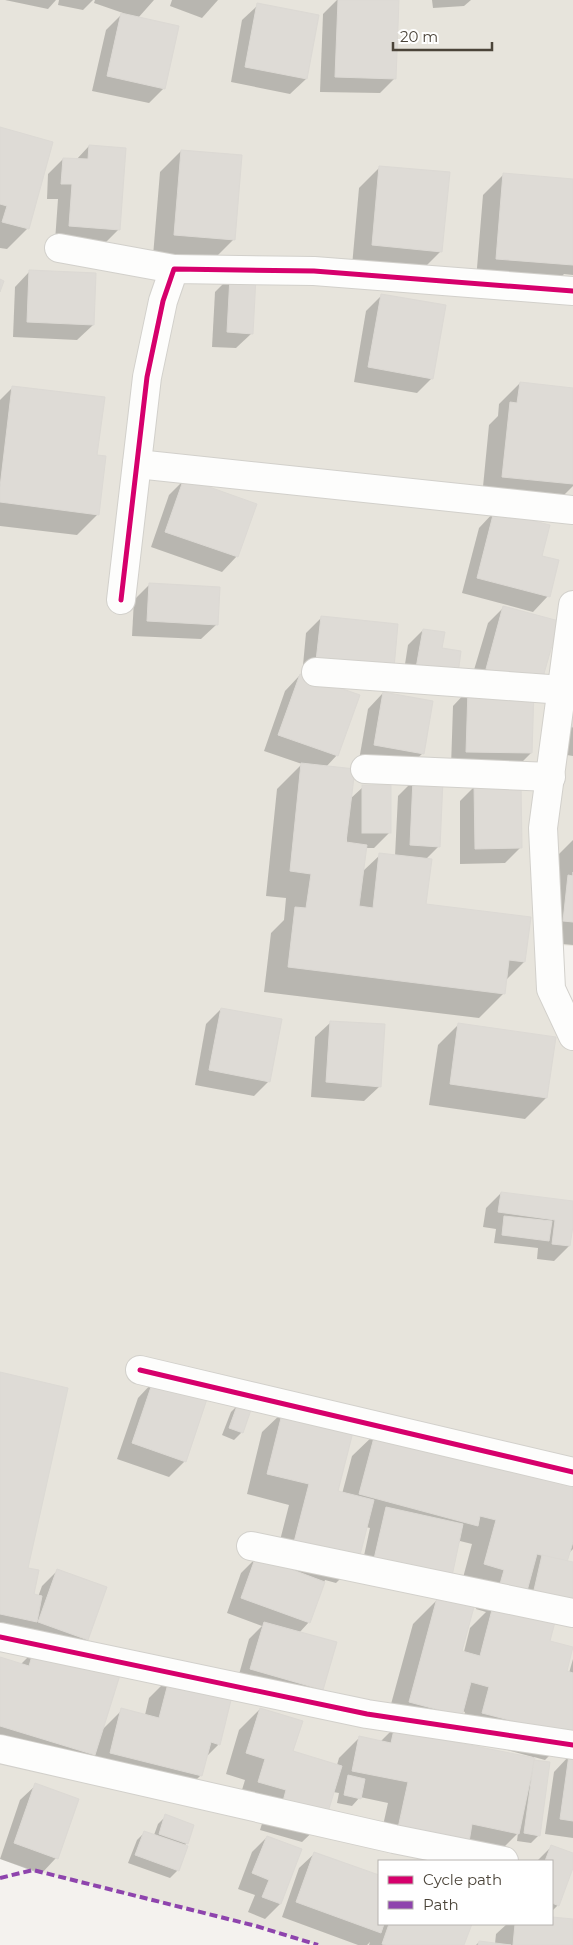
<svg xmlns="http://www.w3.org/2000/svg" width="573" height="1945" viewBox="0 0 573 1945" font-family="Montserrat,sans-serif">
<rect width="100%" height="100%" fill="#f4f2ee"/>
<!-- residential -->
<path fill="#e7e4dc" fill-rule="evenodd" d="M0,0H573V946L549,944L573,1036V1945H318L256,1926L33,1870L0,1859ZM379,1861H552V1924H379Z"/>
<!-- shadow -->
<g fill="#0003" fill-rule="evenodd">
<path d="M5,0H56L48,9Z"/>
<path d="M59,0H93L83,10L58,5Z"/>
<path d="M95,0H154L138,18L164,88L149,103L92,91L106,30L123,13L94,3Z"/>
<path d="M172,0H218L202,18L170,6Z"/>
<path d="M337,0H380L395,78L380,93L320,92L323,14Z"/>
<path d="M432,0H471L464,6L433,8Z"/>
<path d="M258,5L318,16L306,79L290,94L231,82L242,20Z"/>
<path d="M0,128L28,228L7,249L0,248Z"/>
<path d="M89,146L119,229L104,244L55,241L58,199H47L48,174L63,159L76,160Z"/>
<path d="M181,151L234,239L213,260L153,256L160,172Z"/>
<path d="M380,167L441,251L420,272L352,266L359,188Z"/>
<path d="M504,174L573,180V275L564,274L552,286L476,280L483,195Z"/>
<path d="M30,271L93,325L77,340L13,337L15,287Z"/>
<path d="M230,277L252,333L236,348L212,347L215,292Z"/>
<path d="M382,295L432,378L417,393L354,382L366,311Z"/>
<path d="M520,383L573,389V486L554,505L482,497L489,425L498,416L499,404Z"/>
<path d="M13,387L96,456L98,514L77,535L0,526V400Z"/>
<path d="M184,480L237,556L222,572L151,547L169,495Z"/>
<path d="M494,512L540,557L548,596L533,612L462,593L479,528Z"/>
<path d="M150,584L217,624L201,639L132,636L134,600Z"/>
<path d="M503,608L533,691L531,753L516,768L451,767L453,706L468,690L488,623Z"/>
<path d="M321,618L397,625L304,676L337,755L326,767L350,799L363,787L389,833L374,848H365L362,872L380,855L395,856L398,796L414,780L439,846L425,860V905L524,962L506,980L504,993L479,1018L264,992L271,933L284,920L286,898L266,896L277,789L302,764L264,751L285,691L300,675L302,676L306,633ZM346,835H347V844L345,843Z"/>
<path d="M423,630L441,649L402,683L408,645Z"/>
<path d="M573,668V756L542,751Z"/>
<path d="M383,693L423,753L407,768L359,760L368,709Z"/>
<path d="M475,786L520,848L505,863L460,864V801Z"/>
<path d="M573,840V945L542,942L557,856Z"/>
<path d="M221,1009L269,1081L254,1096L195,1085L206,1024Z"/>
<path d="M331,1022L380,1086L364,1101L311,1097L315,1037Z"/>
<path d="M459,1024L546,1098L525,1119L429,1105L438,1045Z"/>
<path d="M501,1193L573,1202V1217L569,1246L554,1261L537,1259L538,1248L494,1243L496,1229L483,1227L486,1208Z"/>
<path d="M0,1373L26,1569L32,1595L38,1597L42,1586L57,1571L87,1639L72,1654L0,1644Z"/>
<path d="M153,1382L185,1461L169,1477L117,1459L138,1398Z"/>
<path d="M239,1404L242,1432L234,1440L222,1435L231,1412Z"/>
<path d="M283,1412L336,1492L342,1494L352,1456L377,1432L573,1484V1549L569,1553L566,1562L573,1563L548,1642L566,1672L569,1673L573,1659V1724L570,1735L545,1760L534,1757L533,1764L539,1835L531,1843L517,1841L518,1833L497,1854L378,1848L388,1803L360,1797L352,1806L337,1803L339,1793L333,1792L323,1822L302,1842L260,1830L266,1811L238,1803L245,1780L226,1774L239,1730L260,1709L292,1752L337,1765L339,1758L360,1737L380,1742L393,1729L385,1726L413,1624L438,1599L461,1652H464L470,1628L486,1612L476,1609L480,1595L460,1589L472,1544L460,1541L458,1544L360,1574L370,1528L366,1527L357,1562L336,1583L325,1580L309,1622L299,1633L322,1689L307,1705L236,1685L249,1639L262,1626L227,1613L241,1573L256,1558L274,1564L289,1505L247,1494L262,1432ZM462,1711L465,1712L458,1737L533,1757V1759L437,1739L461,1715Z"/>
<path d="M34,1651L102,1730L122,1710L145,1715L149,1698L170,1677L219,1744L205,1758L201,1775L180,1796L90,1774L95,1753L73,1775L0,1753V1659L20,1665Z"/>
<path d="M569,1756L573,1757V1838L545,1834L554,1772Z"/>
<path d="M36,1785L56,1858L41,1874L0,1859L20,1800Z"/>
<path d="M166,1816L187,1843L184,1846L178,1870L170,1878L128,1863L137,1840L145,1832L154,1835L158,1824Z"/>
<path d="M267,1837L280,1904L265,1919L248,1912L255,1895L238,1889L252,1852Z"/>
<path d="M552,1846L573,1854V1864L558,1905L552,1911V1861H537Z"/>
<path d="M315,1853L379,1876V1924H471L463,1945H369L370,1942L367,1945H358L282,1917L299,1868Z"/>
<path d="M552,1918L573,1920V1945H476L479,1942L495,1944L496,1934L507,1924H552Z"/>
</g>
<!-- building -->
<g fill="#dedbd6" stroke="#dcd9d4">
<path d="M338,0H399L396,79L335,77Z"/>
<path d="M257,3L319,15L307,79L245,67Z"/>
<path d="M121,13L179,26L165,89L107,76Z"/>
<path d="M0,127L53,142L29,229L2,222L7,206L0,204Z"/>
<path d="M89,145L126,148L120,230L69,226L72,184H61L63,158L88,159Z"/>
<path d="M181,150L242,155L235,240L174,235Z"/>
<path d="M379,166L450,172L442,252L372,245Z"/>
<path d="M503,173L573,179V265L496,259Z"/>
<path d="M29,270L96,273L94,325L27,322Z"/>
<path d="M230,276L256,277L253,334L227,332Z"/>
<path d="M0,279L4,281L0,292Z"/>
<path d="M381,294L446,305L433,379L368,367Z"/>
<path d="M520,382L573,388V484L502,477L510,402L517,403Z"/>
<path d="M12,386L105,397L97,455L106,456L99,515L0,502V487Z"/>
<path d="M184,478L257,504L238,557L165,532Z"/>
<path d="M494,511L550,525L542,556L559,560L550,597L477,578Z"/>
<path d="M149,583L220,587L218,625L147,621Z"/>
<path d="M503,606L559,621L541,684L486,669Z"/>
<path d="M321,616L398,624L394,668L316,661Z"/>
<path d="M423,629L445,632L442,648L461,651L458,674L416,668Z"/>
<path d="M300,674L360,695L338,756L278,735Z"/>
<path d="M573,680V727L566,726Z"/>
<path d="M468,689L534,690L532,753L466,752Z"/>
<path d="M383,692L433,701L424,754L374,745Z"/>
<path d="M301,763L355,769L346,842L367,845L359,906L373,908L379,853L432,859L426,904L531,917L525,962L509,960L505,994L288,967L295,907L306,908L311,874L290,871Z"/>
<path d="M413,779L443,780L440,847L410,845Z"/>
<path d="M521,784L522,848L475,849L474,785Z"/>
<rect x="362" y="785" width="29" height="48"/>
<path d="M573,872V922L563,921L568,875L573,876Z"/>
<path d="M221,1008L282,1019L270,1082L209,1070Z"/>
<path d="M330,1021L385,1024L381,1087L326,1082Z"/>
<path d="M458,1023L556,1037L547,1098L450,1084Z"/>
<path d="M501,1192L573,1201V1226L570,1246L552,1244L555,1220L498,1212Z"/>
<path d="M504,1216L552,1221L549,1241L502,1235Z"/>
<path d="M0,1372L68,1388L28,1568L39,1570L34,1594L42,1596L37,1622L0,1614Z"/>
<path d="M153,1381L207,1399L186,1462L132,1443Z"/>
<path d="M238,1403L252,1407L243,1433L229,1428Z"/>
<path d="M283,1410L354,1428L338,1491L374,1500L358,1563L293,1546L309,1484L267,1474Z"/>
<path d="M376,1430L573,1483V1542L567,1562L537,1554L527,1591L500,1584L504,1570L484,1564L496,1520L480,1516L478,1526L359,1494Z"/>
<path d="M386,1507L463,1524L452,1576L374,1559Z"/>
<path d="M542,1555L573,1562V1600L534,1590Z"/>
<path d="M256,1556L325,1582L310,1623L241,1598Z"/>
<path d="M57,1569L107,1587L88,1640L38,1622Z"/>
<path d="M437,1598L474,1607L462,1651L480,1656L494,1602L556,1618L550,1641L573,1647L567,1671L573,1673V1728L571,1736L482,1713L489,1687L471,1682L462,1716L409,1702Z"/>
<path d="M264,1622L337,1642L323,1690L250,1669Z"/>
<path d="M34,1649L120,1675L95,1755L0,1726V1657L29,1666Z"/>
<path d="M170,1676L233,1692L220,1745L211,1742L202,1776L110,1753L121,1708L159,1718Z"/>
<path d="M260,1708L303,1721L293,1751L342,1766L325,1822L281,1809L286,1790L258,1782L265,1759L246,1753Z"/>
<path d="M395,1725L429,1737L535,1758L519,1834L472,1824L469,1842L398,1828L408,1782L352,1771L359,1736L391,1743Z"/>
<path d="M569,1755L573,1756V1821L560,1819Z"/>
<path d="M534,1760L550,1762L540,1836L524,1833Z"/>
<path d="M348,1775L365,1779L361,1799L344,1795Z"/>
<path d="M35,1783L79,1799L58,1859L14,1843Z"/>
<path d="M165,1814L194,1825L188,1844L159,1834Z"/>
<path d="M144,1831L188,1846L179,1871L135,1855Z"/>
<path d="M267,1836L302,1849L281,1904L262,1897L269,1880L252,1873Z"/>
<path d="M551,1845L573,1853V1868L559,1906L552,1903V1861H545Z"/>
<path d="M314,1852L379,1875V1924H384L381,1933L296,1902Z"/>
<path d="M552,1917L573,1919V1945H513L515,1924H552Z"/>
<path d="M389,1924H472L464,1945H386L382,1944Z"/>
<path d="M479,1941L511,1945H478Z"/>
</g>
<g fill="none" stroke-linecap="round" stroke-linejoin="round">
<defs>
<g id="minor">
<path d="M59,248L174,269"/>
<path d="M137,464L573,510"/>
<path d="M121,600L147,377L163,301L174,269L314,271L573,291"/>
<path d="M573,605L543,828L551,989L573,1036"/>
<path d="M316,672L563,690"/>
<path d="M365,769L551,777"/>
<path d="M140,1370L573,1472"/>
<path d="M251,1546L573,1613"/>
<path d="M0,1637L367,1714L573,1745"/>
<path d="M0,1749L394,1839L504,1861"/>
</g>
</defs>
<!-- minor casing -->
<use href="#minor" stroke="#d2d0cb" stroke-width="30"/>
<!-- minor -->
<use href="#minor" stroke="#fdfdfc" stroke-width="28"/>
<!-- quiet -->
<path stroke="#8e44ad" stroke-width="4" stroke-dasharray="8 4" stroke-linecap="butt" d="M0,1878L33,1870L256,1926L318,1945"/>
<defs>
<g id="cycleway">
<path d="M121,600L147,377L163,301L174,269L314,271L573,291"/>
<path d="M140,1370L573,1472"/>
<path d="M0,1637L367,1714L573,1745"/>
</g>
</defs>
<!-- cycleway casing -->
<use href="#cycleway" stroke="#fff" stroke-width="8"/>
<!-- cycleway -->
<use href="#cycleway" stroke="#d6006c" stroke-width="5"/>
</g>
<!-- legend -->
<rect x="378" y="1860" width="175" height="65" fill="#ffffff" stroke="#b7b4b0"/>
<rect x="388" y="1876" width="25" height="8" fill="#d6006c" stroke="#b7b4b0"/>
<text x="423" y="1885" font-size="15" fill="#4b4439">Cycle path</text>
<rect x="388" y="1901" width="25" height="8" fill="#8e44ad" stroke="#b7b4b0"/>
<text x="423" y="1910" font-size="15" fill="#4b4439">Path</text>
<!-- scale -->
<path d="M393 42v8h99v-8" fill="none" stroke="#4b4439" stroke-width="2.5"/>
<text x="400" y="42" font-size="15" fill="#4b4439" stroke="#ffffff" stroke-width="4" paint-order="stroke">20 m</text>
</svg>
